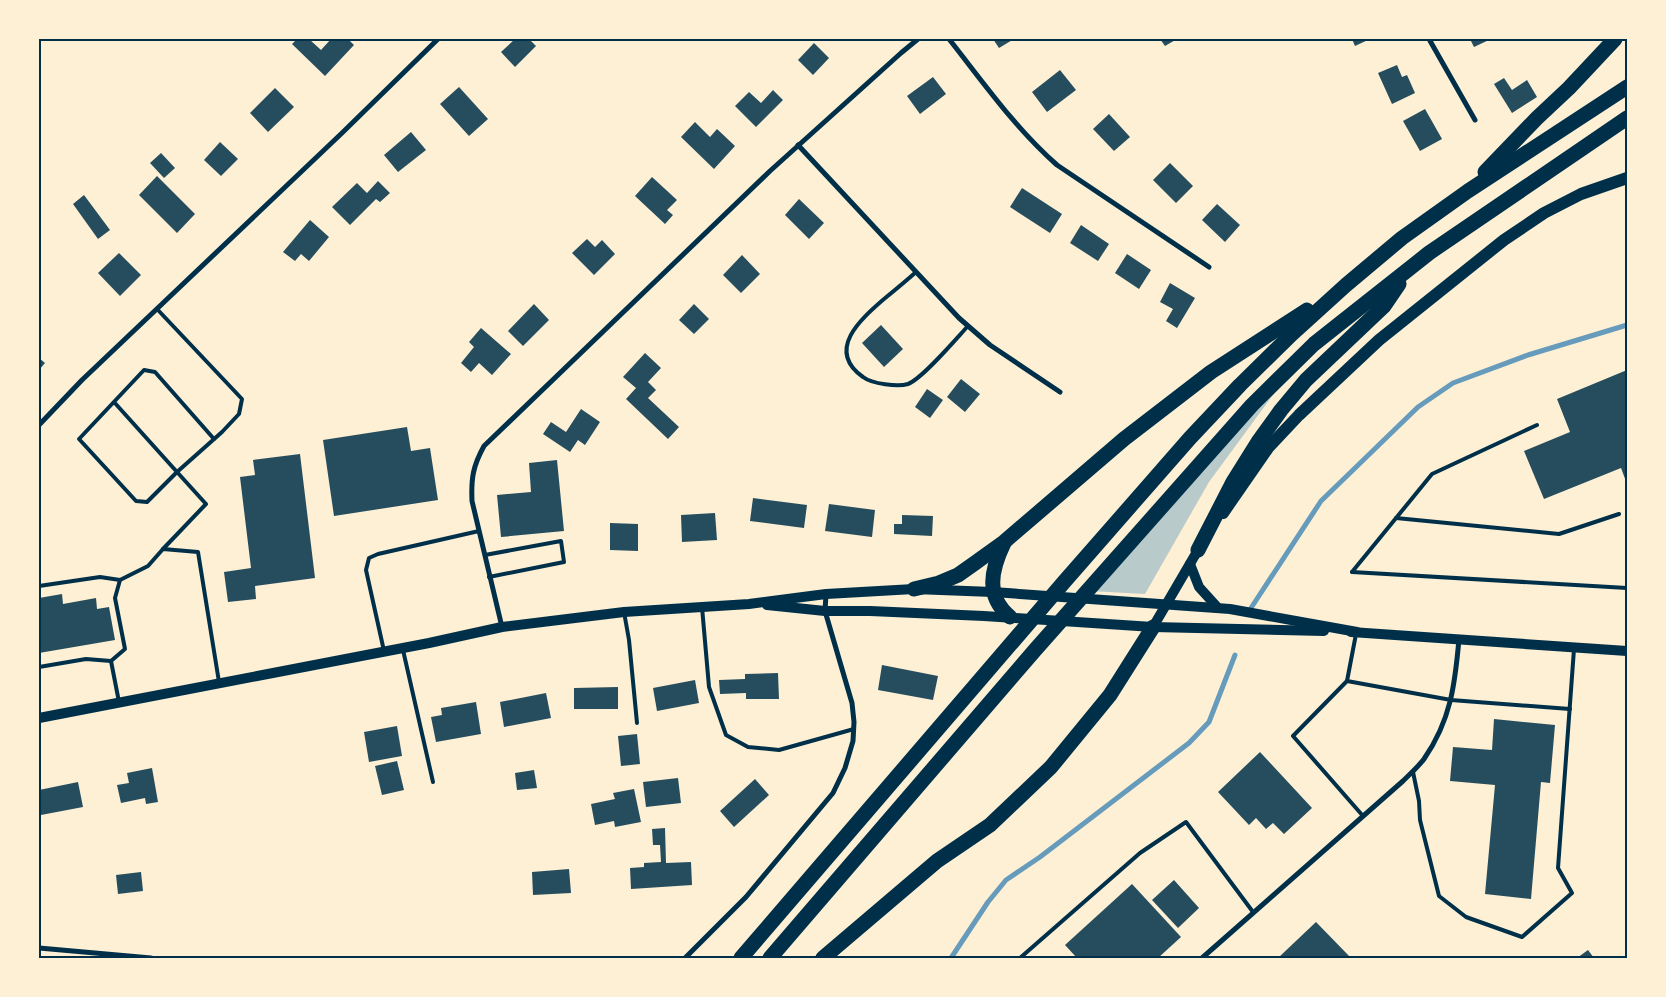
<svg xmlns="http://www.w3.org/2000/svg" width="1666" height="997" viewBox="0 0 1666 997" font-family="'Fira Sans Condensed',sans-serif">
<rect width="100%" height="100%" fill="#fdf0d5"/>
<!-- green -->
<path fill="#b9caca" d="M1284,380L1209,482L1145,594L1090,591Z"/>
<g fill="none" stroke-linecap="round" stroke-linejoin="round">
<!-- stream -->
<g stroke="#669bbc" stroke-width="5">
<path d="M1251,608L1321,501L1418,407L1453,383L1528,355L1627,325"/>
<path d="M951,958L988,902L1006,880L1040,857L1189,743L1209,722L1235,655"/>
</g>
</g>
<!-- building -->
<g fill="#264d5e">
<path d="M297,39H309L321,50L331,39H348L354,45L325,76L292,44Z"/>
<path d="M515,39H529L536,46L515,67L501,52Z"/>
<path d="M993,39H1014L999,48Z"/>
<path d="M1160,39H1177L1165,46Z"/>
<path d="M1352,39H1370L1355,46Z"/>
<path d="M1470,39H1491L1474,47Z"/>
<path d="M814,43L829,58L813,75L798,60Z"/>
<path d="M1397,65L1402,77L1407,75L1415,93L1392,104L1378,73Z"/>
<path d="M1060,70L1076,90L1047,112L1032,92Z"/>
<path d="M933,77L946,94L920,114L907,96Z"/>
<path d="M1504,78L1512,90L1527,80L1537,97L1512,113L1494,84Z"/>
<path d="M459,87L488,119L469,136L440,104Z"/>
<path d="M275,88L294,107L268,132L250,113Z"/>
<path d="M773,90L783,100L756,127L735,106L749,92L761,103Z"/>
<path d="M1425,109L1442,139L1420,151L1403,121Z"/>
<path d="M1109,114L1130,137L1114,151L1093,129Z"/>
<path d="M695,122L710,137L717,129L735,146L714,169L681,137Z"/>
<path d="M411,132L426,150L398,172L384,155Z"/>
<path d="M220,142L238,159L221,176L204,160Z"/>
<path d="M161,153L175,168L164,178L150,163Z"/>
<path d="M1170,163L1193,186L1176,203L1153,180Z"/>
<path d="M157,176L195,214L177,233L139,195Z"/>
<path d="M652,177L677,200L667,210L673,215L665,224L635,196Z"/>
<path d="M378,181L390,193L380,202L376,199L350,225L332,207L357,183L367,193Z"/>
<path d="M1022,188L1062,214L1050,233L1010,207Z"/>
<path d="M84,195L110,230L98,239L73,204Z"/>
<path d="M799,199L824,223L809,239L785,215Z"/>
<path d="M1217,204L1240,225L1225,242L1202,220Z"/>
<path d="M310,220L329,237L309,261L301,254L295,261L283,252Z"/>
<path d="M1081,225L1109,244L1098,261L1070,243Z"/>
<path d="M587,239L595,247L602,240L615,254L594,275L572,253Z"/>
<path d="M119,253L141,275L120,296L98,273Z"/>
<path d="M1127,254L1151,270L1139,289L1115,273Z"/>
<path d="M742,255L760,274L741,293L723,275Z"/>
<path d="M1170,283L1195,298L1177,328L1166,321L1173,309L1160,302Z"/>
<path d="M534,304L549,320L523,346L508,331Z"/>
<path d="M694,304L709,319L694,334L679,320Z"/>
<path d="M881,325L903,349L884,367L862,343Z"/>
<path d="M481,328L511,354L492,375L479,363L471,372L461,363L474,347L469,342Z"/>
<path d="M645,353L661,368L648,382L656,390L648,398L679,427L668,439L626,399L636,388L623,377Z"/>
<path d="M39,358L45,363L39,370Z"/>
<path d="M1627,370V484L1621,468L1544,499L1524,451L1570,432L1557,399Z"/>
<path d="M961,379L980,394L965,412L947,397Z"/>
<path d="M927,389L943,400L930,418L915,407Z"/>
<path d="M581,409L600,422L585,445L578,440L570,452L543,434L551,422L566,432Z"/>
<path d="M407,427L411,451L430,448L438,500L334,516L323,440Z"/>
<path d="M300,454L315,578L255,586L256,599L228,602L224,572L251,568L240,477L255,475L253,460Z"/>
<path d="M557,460L564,531L501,537L497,495L531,492L529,463Z"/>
<path d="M753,498L807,505L804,528L750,521Z"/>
<path d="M829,504L875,510L872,537L825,531Z"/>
<path d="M715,513L717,540L682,542L681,515Z"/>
<path d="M902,515L933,516L932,536L894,534V524H902Z"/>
<path d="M610,523L638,524V551L610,550Z"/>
<path d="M62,594L63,604L96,598L97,609L109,607L115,640L39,653V598Z"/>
<path d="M882,665L938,676L933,700L878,690Z"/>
<path d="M778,673L779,699H746V693L720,694L719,680L745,679V674Z"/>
<path d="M695,680L699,703L657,711L653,688Z"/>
<path d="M618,687V709H574V688Z"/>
<path d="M546,693L551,718L504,727L500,702Z"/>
<path d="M476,702L481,734L436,742L431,717L442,715L441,708Z"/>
<path d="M1494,719L1555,725L1550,783L1541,782L1531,899L1485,894L1495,785L1450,781L1453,747L1492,750Z"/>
<path d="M397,726L402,756L369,762L364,732Z"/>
<path d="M637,734L640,764L621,766L618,736Z"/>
<path d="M1260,752L1312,808L1284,834L1273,823L1266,829L1256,818L1249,825L1218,792Z"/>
<path d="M397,761L404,790L382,795L375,766Z"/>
<path d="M152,768L158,802L146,804L145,798L121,803L117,785L129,783L127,773Z"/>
<path d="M534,770L537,788L517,790L515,773Z"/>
<path d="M678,778L681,803L646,807L643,782Z"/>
<path d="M755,779L769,795L734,827L720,811Z"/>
<path d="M78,782L83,807L41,815L39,803V790Z"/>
<path d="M634,789L641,822L615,827L614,821L595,825L591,804L615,799L613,793Z"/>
<path d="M665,828L666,863L691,862L692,885L631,889L630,868L644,867V863L661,862L660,845H653L652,829Z"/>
<path d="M569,869L571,893L533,895L532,872Z"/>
<path d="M141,872L143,891L118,894L116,875Z"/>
<path d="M1174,880L1199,908L1178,928L1152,900Z"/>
<path d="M1132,884L1181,937L1158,958H1077L1065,945Z"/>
<path d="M1316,922L1351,958H1278Z"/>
<path d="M1588,950L1594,958H1577Z"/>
</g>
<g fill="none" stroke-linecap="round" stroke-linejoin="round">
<!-- service -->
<g stroke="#003049" stroke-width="4">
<path d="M916,272C906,281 895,290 884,299C861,319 825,350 863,377C872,384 898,387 908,384C922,379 956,339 968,326"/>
<path d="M157,309L242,399L239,414L222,432L177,472L206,504L163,549"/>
<path d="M114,402L177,472L147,502L136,501L79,439L144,370L155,372L214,439"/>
<path d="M1396,518L1559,534L1619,514"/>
<path d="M485,555L561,541L564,562L489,577"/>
<path d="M1352,572L1627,588"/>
<path d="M1352,572L1432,474L1537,425"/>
<path d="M39,586L100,577L120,580"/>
<path d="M702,607L709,687L726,735L748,747L779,750L854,729"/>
<path d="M624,612L629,640L637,723"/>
<path d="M1356,634L1347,681L1451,700L1570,709"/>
<path d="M403,650L433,782"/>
<path d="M384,651L366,570L369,558L378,554L479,531"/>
<path d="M39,667L86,659L111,661"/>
<path d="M1347,681L1293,736L1363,816"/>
<path d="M119,702L111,661L125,649L115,598L120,580L148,566L163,549L198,552L219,682"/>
<path d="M1413,772L1419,801L1420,820L1439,896L1466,917L1522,937L1572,893L1558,868L1574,649"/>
<path d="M1020,958L1140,853L1186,822L1253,912"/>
</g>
<!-- minor -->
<g stroke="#003049" stroke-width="5">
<path d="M949,39C983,82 1015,128 1057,165L1209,267"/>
<path d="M1429,39L1475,120"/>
<path d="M798,145L959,318L990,345L1060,392"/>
<path d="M39,425L82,380L342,133L438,39"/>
<path d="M502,627L472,501C471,478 473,466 484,446L770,171L901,53L918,39"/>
<path d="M39,948L151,958"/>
<path d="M685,958L746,897L833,793L845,768L853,741L854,722L852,703L825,611L826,594"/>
<path d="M1202,958L1403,781C1410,774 1418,767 1424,759C1451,720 1455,684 1459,639"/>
</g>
<!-- secondary -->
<g stroke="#003049" stroke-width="10">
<path d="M1190,564L1199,587L1218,608"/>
<path d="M767,605L825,611H870L984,616L1153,627L1324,631"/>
<path d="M1153,627L1198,550"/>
<path d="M1351,632L1627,651"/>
<path d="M39,718L429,643L502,627L624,612L749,604L826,594L914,589L993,592L1230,609L1357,632"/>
</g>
<!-- primary -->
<path stroke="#003049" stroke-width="12" d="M1223,513L1268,448L1299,415L1379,340L1504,240L1544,213L1581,194L1627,178"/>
<!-- motorway -->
<g stroke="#003049" stroke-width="15">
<path d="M1485,172L1537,118L1569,88L1615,39"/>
<path d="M1004,543C991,570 985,596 1010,617"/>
<path d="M1198,550L1233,482L1258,442L1281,410L1306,380L1384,306L1399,284"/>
<path d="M914,589L939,583L958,575L975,563L1004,542L1124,439L1211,372L1307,310"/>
<path d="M741,958L1064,582L1190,438L1240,385L1292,334L1346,285L1402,238L1468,191L1627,87"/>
<path d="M770,958L1035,650L1252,405L1314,344L1429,253L1627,118"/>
<path d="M823,958L937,861L990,825L1051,767L1110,695L1153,627"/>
</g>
</g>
<!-- border -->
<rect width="1666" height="997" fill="none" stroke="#fdf0d5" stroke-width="80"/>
<rect x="40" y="40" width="1586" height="917" fill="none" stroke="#003049" stroke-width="2"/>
</svg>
